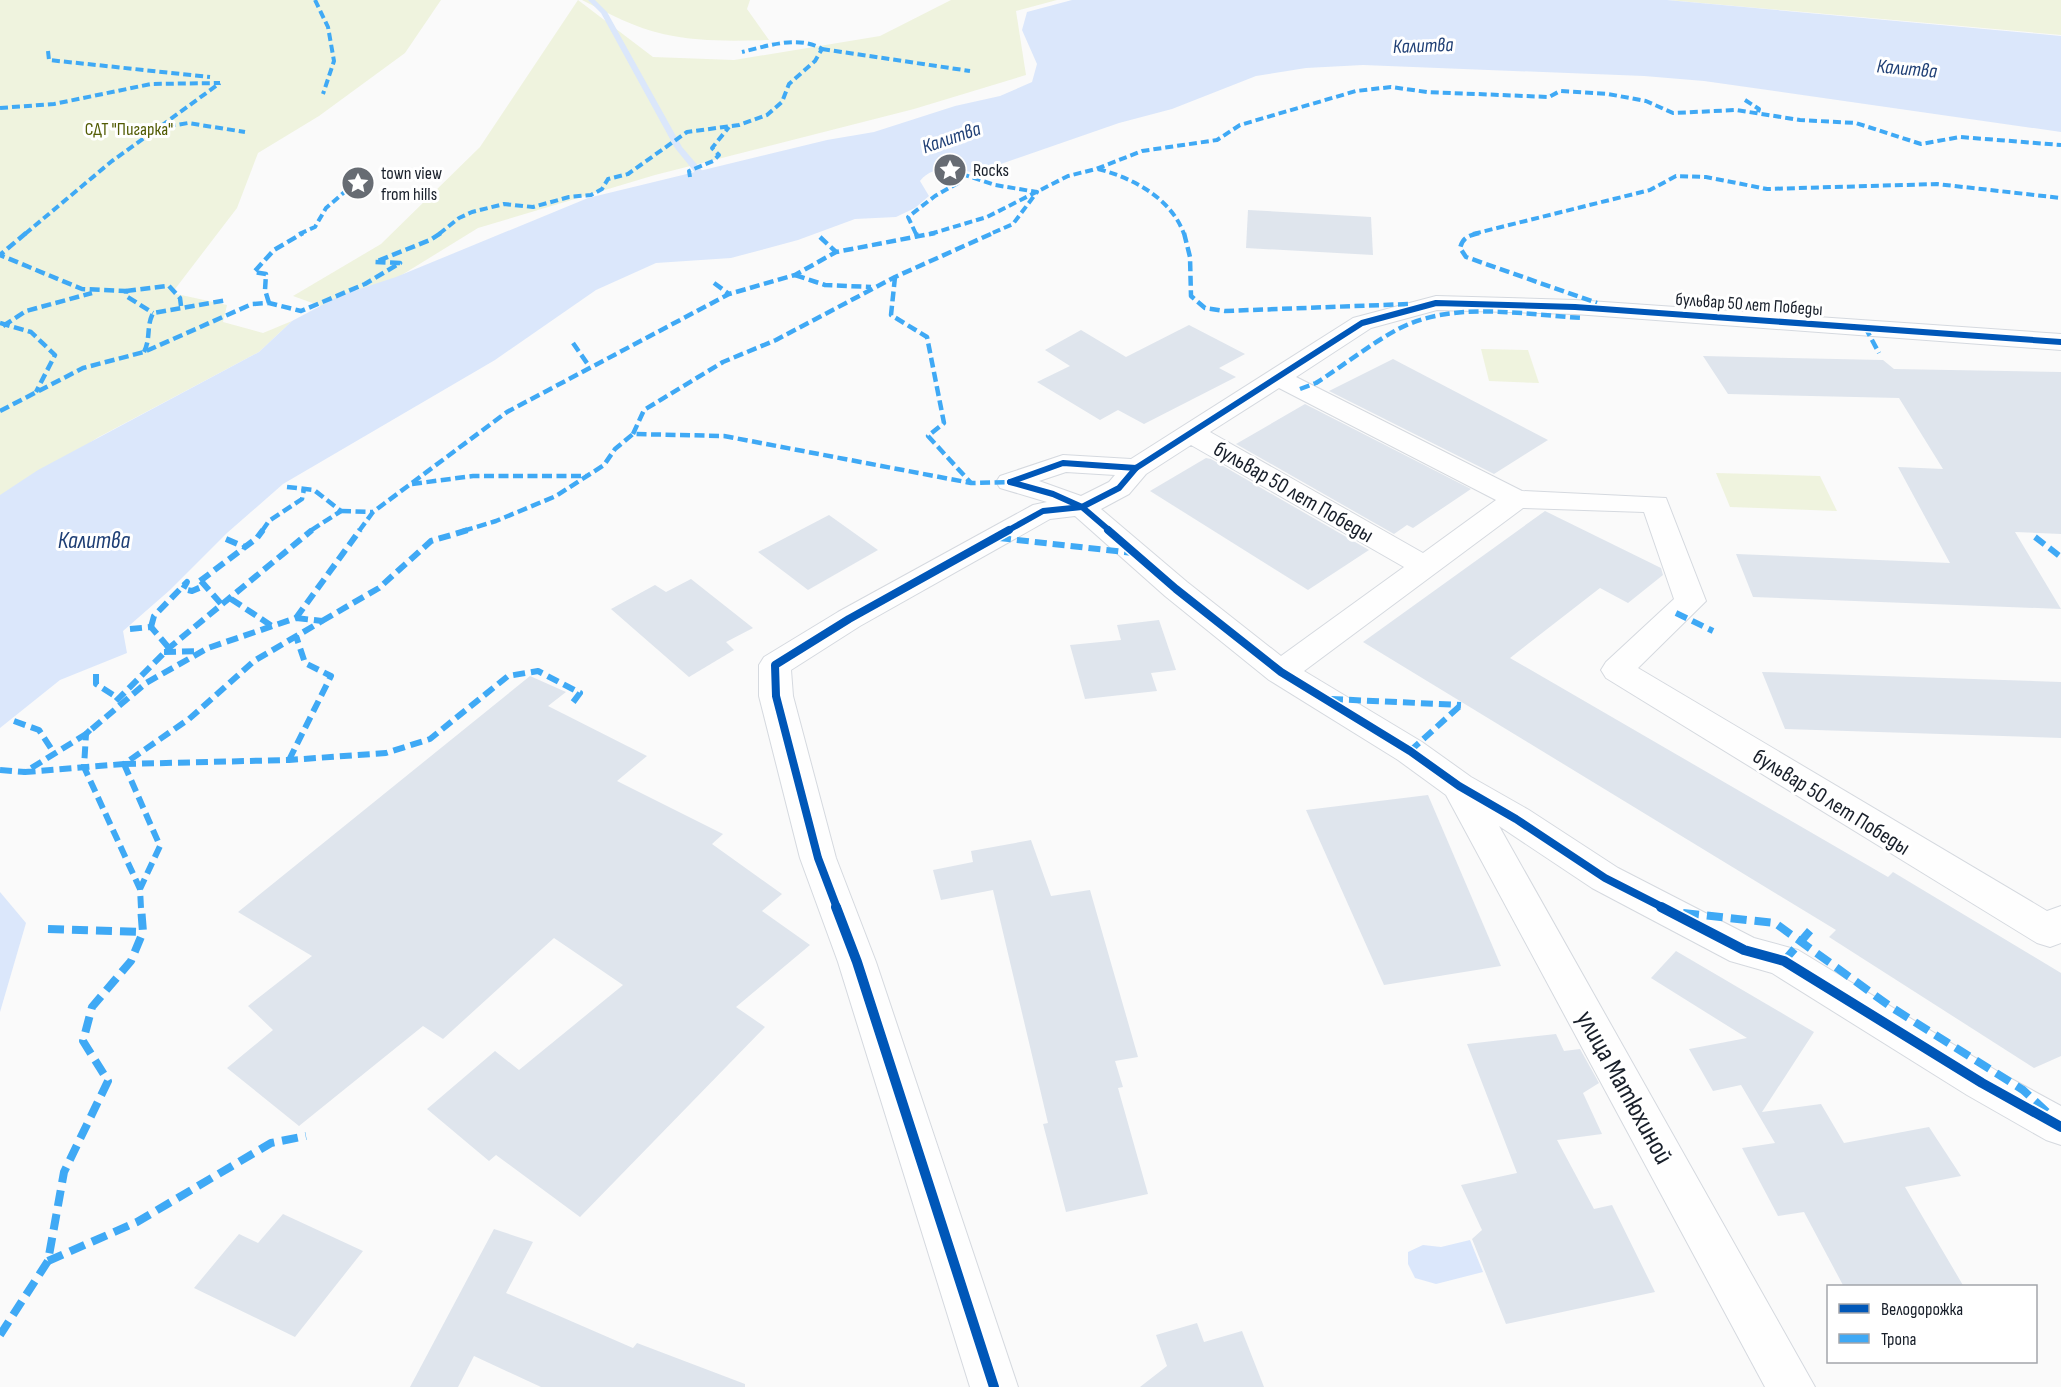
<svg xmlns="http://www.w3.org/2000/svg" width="2061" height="1387" viewBox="0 0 2061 1387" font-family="'Sofia Sans Condensed',sans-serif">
<rect width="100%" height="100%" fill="#fafafa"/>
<!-- green -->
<g fill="#eff3de">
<path d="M0,0H441L405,53L319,116L258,153L237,208L172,293L227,305L223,322L263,333L292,321L259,352L97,438L0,503Z"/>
<path d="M578,0L653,57L734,60L880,36L951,0H1057L1016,11L1026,75L914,109L655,175L478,228L340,313L293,296L381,244L480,147Z"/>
<path d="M582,0H750L747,9L769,40C734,41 698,42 663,34C635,28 608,13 582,0Z"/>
<path d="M1666,0H2061V35L1668,0Z"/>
<path d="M1481,349L1528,350L1539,383L1489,381Z"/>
<path d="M1716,473L1820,476L1837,511L1730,507Z"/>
</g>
<!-- water -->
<g fill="#dbe7fb">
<path d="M1072,0H1667L2061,36V132L1704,81L1644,76L1363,65L1306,68L1256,76L1172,109L1119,123L975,173C957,168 933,164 920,181L929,196L915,208L896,217L855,219L798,240L731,258L656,263L596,290L495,360L283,484L227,533L170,590L123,631L127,653L60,680L0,728V495L38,470L259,352L292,321L341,295L396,277L588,198L827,140L874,132L955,106L1000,96L1032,82L1037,64L1022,30L1027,12Z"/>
<path d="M0,892L26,923L0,1012Z"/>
<path d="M1470,1240L1483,1272L1436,1284L1415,1278L1408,1264V1252L1423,1245L1441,1247Z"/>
</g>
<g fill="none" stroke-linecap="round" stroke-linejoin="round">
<!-- stream -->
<path fill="#dbe7fb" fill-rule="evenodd" d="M588,0H595L607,12L682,147L711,181V185H705L675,148L601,13Z"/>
</g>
<!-- building -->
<g fill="#dfe5ed">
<path d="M1248,210L1371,217L1373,255L1246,248Z"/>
<path d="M1189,325L1245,354L1219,368L1236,377L1144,424L1118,410L1100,420L1037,382L1070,366L1045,350L1081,330L1126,357Z"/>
<path d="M1703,356L1883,360L1894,369L2061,372V534L2015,532L2061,609L1753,597L1736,554L1950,563L1898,467L1943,469L1899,398L1728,394Z"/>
<path d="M1393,359L1548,440L1494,474L1329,391Z"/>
<path d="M1305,404L1471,489L1413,528L1407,525L1394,534L1236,444Z"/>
<path d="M1206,458L1211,459L1369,550L1308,590L1150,491Z"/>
<path d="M1545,511L1661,568L1663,575L1628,603L1600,588L1510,658L1888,877L1893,872L2061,973V1056L2034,1068L1829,937L1836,930L1363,642Z"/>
<path d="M829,515L878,550L808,590L758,552Z"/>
<path d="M691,579L753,628L726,642L734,650L689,677L611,609L655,585L666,592Z"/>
<path d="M1159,620L1176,670L1151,673L1157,691L1085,699L1070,645L1121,640L1117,625Z"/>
<path d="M1762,672L2061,682V738L1785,729Z"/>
<path d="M530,676L566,692L548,706L647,756L617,781L723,834L712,844L782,894L762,911L810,945L736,1007L765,1027L580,1217L496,1155L489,1161L427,1109L495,1051L519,1070L623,985L554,938L443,1039L423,1026L299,1126L227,1068L273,1030L248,1006L312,956L238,912Z"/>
<path d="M1428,795L1501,966L1384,985L1306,810Z"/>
<path d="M1031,840L1051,896L1090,890L1138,1057L1115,1061L1123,1087L1118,1088L1148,1194L1066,1212L1043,1124L1048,1123L993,890L941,900L933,870L973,862L971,851Z"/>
<path d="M1676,951L1814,1032L1762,1112L1821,1104L1844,1143L1929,1127L1961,1176L1905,1187L1964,1287H1844L1804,1212L1778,1216L1742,1148L1775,1143L1741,1085L1713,1091L1689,1049L1747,1038L1651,978Z"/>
<path d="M1556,1034L1564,1051L1580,1049L1599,1083L1583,1093L1602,1134L1557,1140L1594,1209L1612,1205L1655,1292L1506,1324L1472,1239L1482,1230L1461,1185L1517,1173L1467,1044Z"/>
<path d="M283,1214L363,1251L295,1337L194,1288L239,1234L258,1243Z"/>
<path d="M494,1229L533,1242L506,1293L633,1348L637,1343L745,1384V1387H541L474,1356L458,1387H410Z"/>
<path d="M1197,1323L1204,1342L1242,1331L1264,1387H1140L1167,1366L1156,1335Z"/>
</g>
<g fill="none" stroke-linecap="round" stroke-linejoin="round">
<defs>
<path id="minor" d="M1436,296L1575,300L2061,334V350L1575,314L1437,310L1371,328L1296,377L1522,491L1666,498L1706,601L1638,668L2047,911L2061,906V943L2050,947L2037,943L1606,678L1601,670L1606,662L1674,599L1644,512L1523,508L1304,671L1422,742L1471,777L1529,810L1618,868L1754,938L1798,950L1997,1071L2061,1106V1145L2046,1140L1967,1095L1772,973L1730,961L1592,888L1499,826L1815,1387H1765L1446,795L1398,760L1269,680L1165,596L1075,516L1050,519L860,626L791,670L793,696L836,858L876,962L1018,1387H970L838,962L800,858L759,696V665L764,657L838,612L1033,505L1047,502L1000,488L996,482L1000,476L1063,455L1131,459L1353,318ZM1279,388L1496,500L1423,553L1210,432ZM1191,445L1404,567L1281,656L1187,582L1101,509L1129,494L1146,474ZM1066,472L1115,475L1109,482L1081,496L1039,481Z"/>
</defs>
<!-- minor casing -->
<use href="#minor" stroke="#d5d9df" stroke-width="2"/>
<!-- minor -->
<use href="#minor" fill="#fefefe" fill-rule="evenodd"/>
<!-- quiet-far3 -->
<g stroke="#3fa9f5" stroke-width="4" stroke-dasharray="8 4" stroke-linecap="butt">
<path d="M315,0L328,27L334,61L323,94"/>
<path d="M822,49L970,71"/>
<path d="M48,51L49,60L210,77"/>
<path d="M1745,100L1759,109L1757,115"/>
<path d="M0,108L54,104L151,84L220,83"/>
<path d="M161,126L220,83"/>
<path d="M1098,169C1133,178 1171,198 1184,234"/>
<path d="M950,170L995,185L1037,192L1013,224L990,234"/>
<path d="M690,177L689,171L713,161L719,155L712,148L729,127"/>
<path d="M25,234L112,161L158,128L188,123L245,132"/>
<path d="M299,234L315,227L326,208L355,183"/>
<path d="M439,234L459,218L472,212L504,204L533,207L569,197L591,195L602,189L608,179L628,174L687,132L739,125L767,115L782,102L789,84L815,61L822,49C799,35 767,46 742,52"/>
<path d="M916,234L908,217L935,196L958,183L950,174L955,176"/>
<path d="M930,234L987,217L1068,176L1096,169L1142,151L1217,140L1240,125L1356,91L1391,87L1427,92L1549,97L1560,91L1608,94L1646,101L1673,113L1736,110L1800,120L1856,123L1921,144L1960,137L2061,145"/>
<path d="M1473,234L1650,190L1676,176L1706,177L1767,189L1937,184L2061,198"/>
</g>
<!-- quiet-far2 -->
<g stroke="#3fa9f5" stroke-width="4.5" stroke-dasharray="10 4.5" stroke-linecap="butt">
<path d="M26,233L0,255L82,289L126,291V296L153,313"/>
<path d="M916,233L918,238"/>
<path d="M1184,233L1190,257L1191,296L1205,308L1225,311L1409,304"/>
<path d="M1479,233C1468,236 1463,237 1460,248L1466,257L1597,303"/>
<path d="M820,237L836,252"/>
<path d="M795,275L825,285L871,287"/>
<path d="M895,277L891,315L927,337L944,423L928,436L971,483"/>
<path d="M714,283L729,294"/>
<path d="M169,286L180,298L181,306"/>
<path d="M126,291L166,286"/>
<path d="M269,303L265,290L266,274L254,272L274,250L303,233"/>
<path d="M0,323L31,332L55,355L36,392"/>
<path d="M3,326L26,311L92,293"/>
<path d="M1865,327L1879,353"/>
<path d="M573,343L589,366"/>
<path d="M144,352C151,338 146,327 153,313L227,300"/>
<path d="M1300,389L1316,383C1343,366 1382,335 1409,324C1462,302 1528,315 1583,318"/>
<path d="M0,411L83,368L144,352L252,304L269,303L301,311L365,284L400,263L375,262L430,240L441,233"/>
<path d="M633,434L644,410L723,362L776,340L895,277L993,233"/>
<path d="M412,484L473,476H586"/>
<path d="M287,487L314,490L341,511L310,531"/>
<path d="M341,511L373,512"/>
<path d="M262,531L269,521L302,499L304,489"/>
<path d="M359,531L373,512L507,412L729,294L795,275L836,252L935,233"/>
<path d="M463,531L496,521L556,496L604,465L615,449L633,434L724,436L971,483L1010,482"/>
</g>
<!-- quiet-far1 -->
<g stroke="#3fa9f5" stroke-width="6" stroke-dasharray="12 6" stroke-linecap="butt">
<path d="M2035,537L2061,557"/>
<path d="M999,538L1133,553"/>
<path d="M226,539L245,547"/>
<path d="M200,581L257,538L263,530"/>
<path d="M201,581L223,606"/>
<path d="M231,599L272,626"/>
<path d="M1676,613L1713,631"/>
<path d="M296,618L360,530"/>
<path d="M296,618L322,621L254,661L189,719L124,764L25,772L86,734L146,683L208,648Z"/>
<path d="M322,621L379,588L431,541L468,530"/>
<path d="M151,627L154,616L187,582L183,589L192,591L206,585"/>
<path d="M130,629L151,627L169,648"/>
<path d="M164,652L200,651"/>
<path d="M96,674V684L118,698"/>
<path d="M1331,699L1461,705"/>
<path d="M116,701L169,648L312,530"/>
<path d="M14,721L39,730L54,753"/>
<path d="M90,730L86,734L84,767L140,889"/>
<path d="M1410,751L1461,705"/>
<path d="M289,760L331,676L305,663L296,636"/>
<path d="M124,764L289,760L386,753L430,739L508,676L538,671L580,693L571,705"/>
<path d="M124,764L160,846L140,889L141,908"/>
<path d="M0,770L25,772"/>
</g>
<!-- quiet -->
<g stroke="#3fa9f5" stroke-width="8" stroke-dasharray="16 8" stroke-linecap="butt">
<path d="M1683,913L1775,923L1891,1007L2023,1090L2048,1113"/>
<path d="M48,929L143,932"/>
<path d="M1784,961L1814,926"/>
<path d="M48,1261L137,1222L271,1143L306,1136"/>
<path d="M0,1335L48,1261L64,1172L108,1081L83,1041L92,1007L131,961L143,932L141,907"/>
</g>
<defs>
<g id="cycleway-far2">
<path d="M1010,482L1053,494L1082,507L1110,531"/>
<path d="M1010,482L1063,463L1136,468L1362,323L1436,303L1575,307L2061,342"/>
<path d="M1007,531L1043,511L1082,507L1119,488L1136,468"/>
</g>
<g id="cycleway-far1">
<path d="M1108,530L1176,589L1281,672L1410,751L1459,786L1516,819L1605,878L1664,908"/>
<path d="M837,908L818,858L776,696L775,665L849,619L1009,530"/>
</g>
<g id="cycleway">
<path d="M836,907L857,962L994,1387"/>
<path d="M1661,907L1744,950L1784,961L1982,1083L2061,1127"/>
</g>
</defs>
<!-- cycleway-far2 casing -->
<use href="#cycleway-far2" stroke="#fff" stroke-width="9"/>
<!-- cycleway-far1 casing -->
<use href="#cycleway-far1" stroke="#fff" stroke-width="11"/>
<!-- cycleway casing -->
<use href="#cycleway" stroke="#fff" stroke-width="14"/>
<!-- cycleway-far2 -->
<use href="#cycleway-far2" stroke="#0057b8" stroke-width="6"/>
<!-- cycleway-far1 -->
<use href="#cycleway-far1" stroke="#0057b8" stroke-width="8"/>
<!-- cycleway -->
<use href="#cycleway" stroke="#0057b8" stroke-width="10"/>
</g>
<!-- icons -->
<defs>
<symbol id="sight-disc" viewBox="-11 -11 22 22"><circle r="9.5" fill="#676c73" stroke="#fff"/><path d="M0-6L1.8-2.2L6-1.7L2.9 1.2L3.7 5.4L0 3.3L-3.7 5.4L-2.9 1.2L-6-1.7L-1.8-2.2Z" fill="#fff"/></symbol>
</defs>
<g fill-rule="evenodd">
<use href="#sight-disc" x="931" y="151" width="38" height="38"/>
<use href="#sight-disc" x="339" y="164" width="38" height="38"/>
</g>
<g text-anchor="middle" stroke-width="6" stroke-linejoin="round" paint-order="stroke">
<!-- far-park labels -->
<g font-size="18" fill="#535c05" stroke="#fff">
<text x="129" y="135">СДТ "Пигарка"</text>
</g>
<!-- far-poi labels -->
<g font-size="18" fill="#181f2a" stroke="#fff" text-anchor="start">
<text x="973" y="176">Rocks</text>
<text x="381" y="179">town view<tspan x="381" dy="21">from hills</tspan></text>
</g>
<!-- far-street labels -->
<g font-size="18" fill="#181f2a" stroke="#fff">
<text transform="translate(1749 304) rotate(4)" y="6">бульвар 50 лет Победы</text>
</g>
<!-- far-water labels -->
<g font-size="20" font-style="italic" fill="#1f3f75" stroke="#fff">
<text transform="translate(1423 45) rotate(-2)" y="7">Калитва</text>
<text transform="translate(1907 68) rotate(5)" y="7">Калитва</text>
<text transform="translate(951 137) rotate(-19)" y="7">Калитва</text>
</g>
<!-- street labels -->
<g font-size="22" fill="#181f2a" stroke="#fff">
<text transform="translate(1294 491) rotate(30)" y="8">бульвар 50 лет Победы</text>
<text transform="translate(1832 801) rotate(32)" y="8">бульвар 50 лет Победы</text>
</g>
<!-- water labels -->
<g font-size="24" font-style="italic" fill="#1f3f75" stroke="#fff">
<text x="94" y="548">Калитва</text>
</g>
<!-- near-street labels -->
<g font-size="27" fill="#181f2a" stroke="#fff">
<text transform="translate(1625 1087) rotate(61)" y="9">улица Матюхиной</text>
</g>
</g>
<!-- legend -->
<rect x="1827" y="1285" width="210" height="78" fill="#ffffff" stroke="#a3a5aa" stroke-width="1.5"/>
<rect x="1839" y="1304" width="30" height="9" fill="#0057b8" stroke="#a3a5aa" stroke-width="1.5"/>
<text x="1881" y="1315" font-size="18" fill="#181f2a">Велодорожка</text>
<rect x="1839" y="1334" width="30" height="9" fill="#3fa9f5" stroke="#a3a5aa" stroke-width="1.5"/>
<text x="1881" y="1345" font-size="18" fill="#181f2a">Тропа</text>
</svg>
